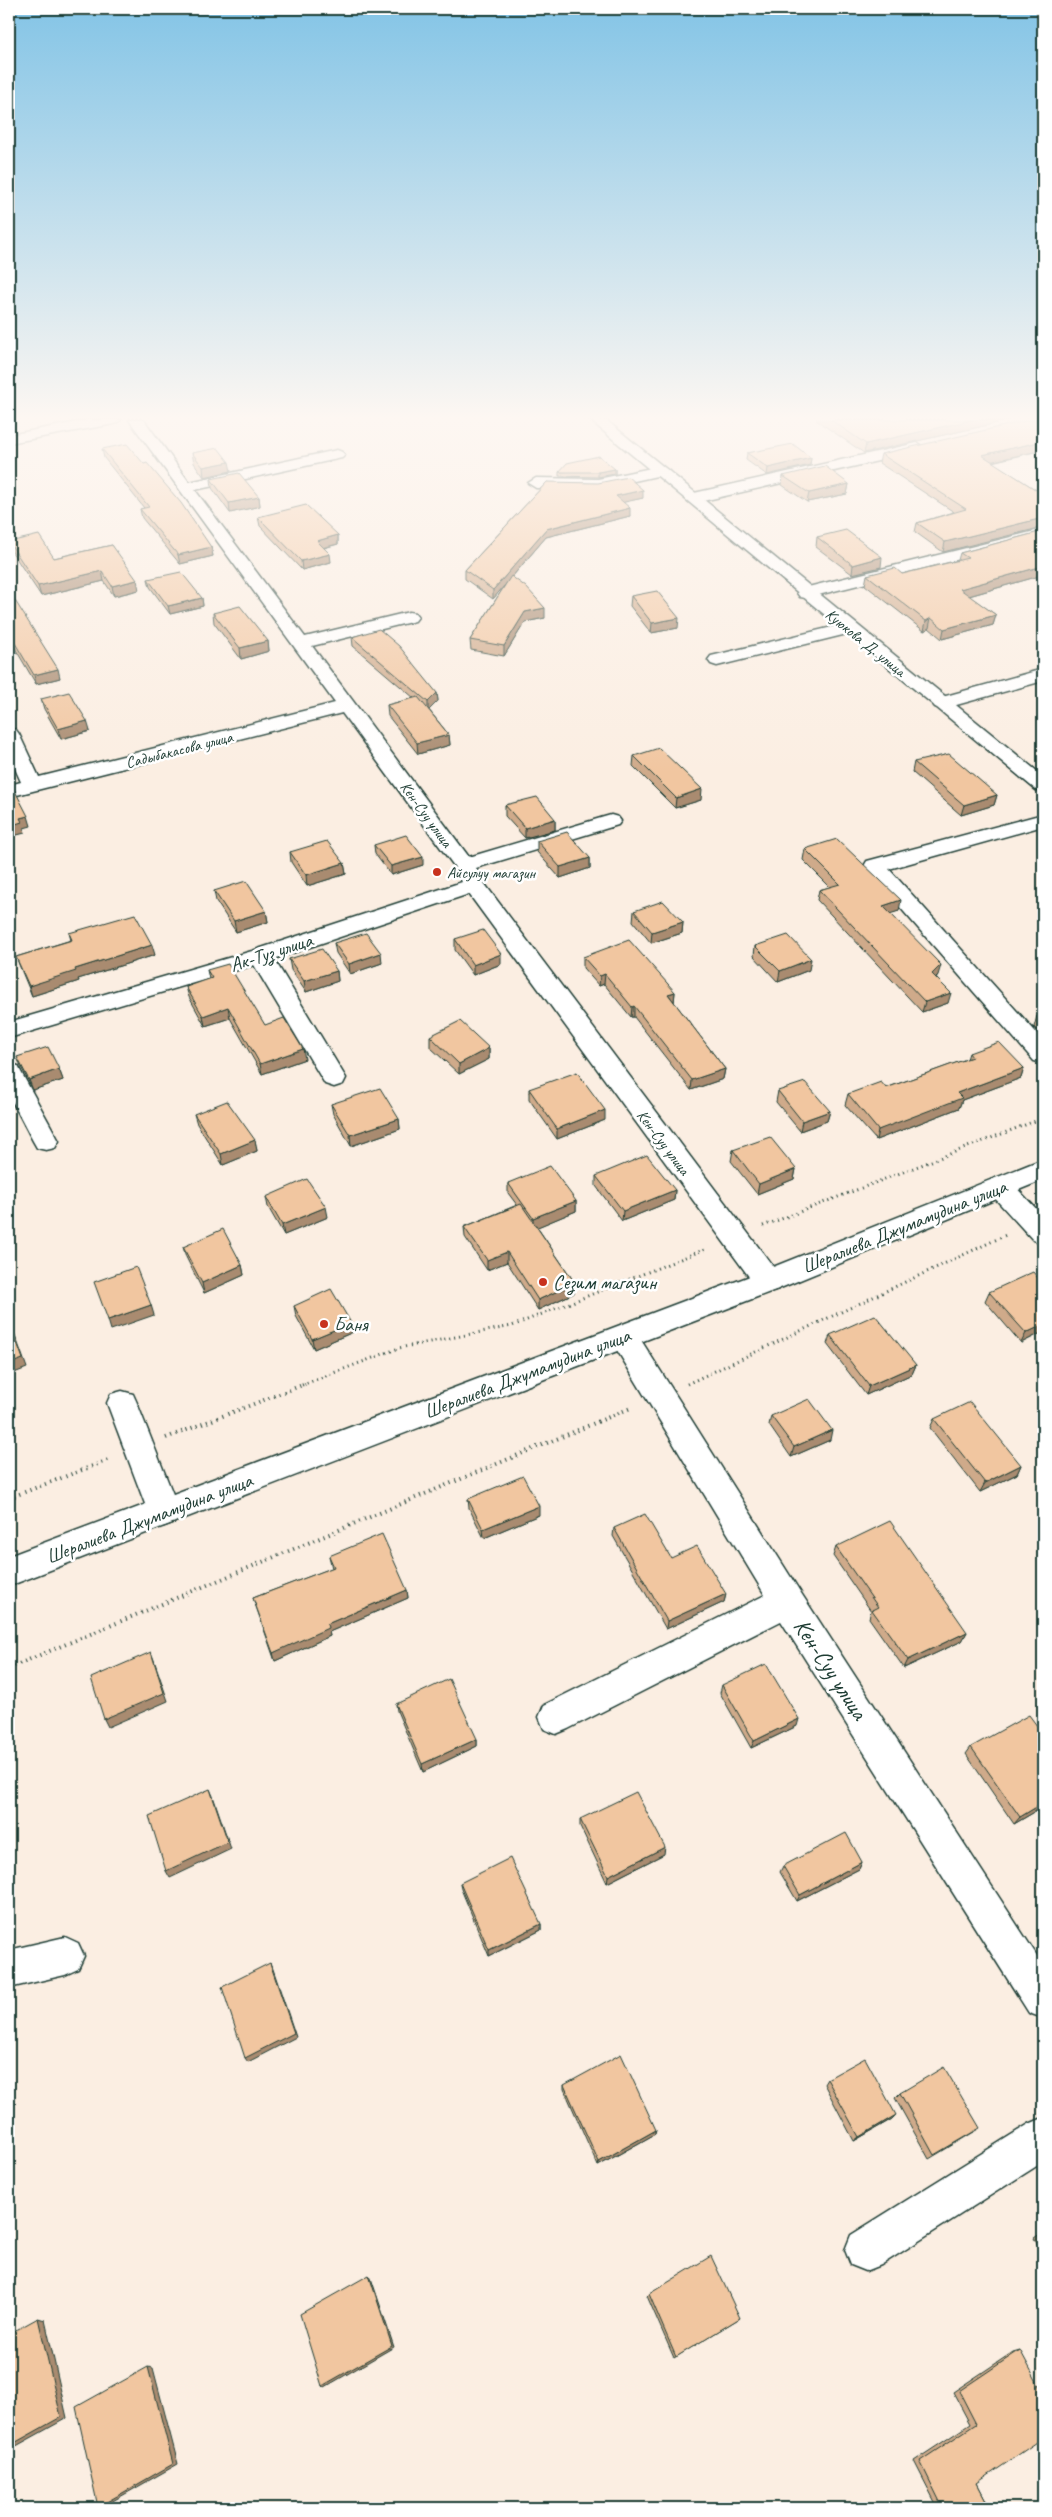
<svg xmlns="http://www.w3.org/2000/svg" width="1052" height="2517" viewBox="0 0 1052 2517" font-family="Caveat,sans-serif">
<rect width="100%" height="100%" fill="#fbeee2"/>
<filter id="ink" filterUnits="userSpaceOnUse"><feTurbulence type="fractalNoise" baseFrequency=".02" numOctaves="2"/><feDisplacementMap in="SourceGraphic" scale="10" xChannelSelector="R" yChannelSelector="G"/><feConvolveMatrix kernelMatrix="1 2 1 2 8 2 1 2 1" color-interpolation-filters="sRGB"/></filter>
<g filter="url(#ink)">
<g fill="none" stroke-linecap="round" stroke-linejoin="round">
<defs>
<g id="minor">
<path d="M88,420H121L114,424L9,443V435Z"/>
<path d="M129,420H144L189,482L337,450L342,452L345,455L342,458L195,490L305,637L409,612L415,613L418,617L415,621L312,646L469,857L604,817L611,815L618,817L621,821L618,825L476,868L484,883L778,1273L782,1281L778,1289L768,1292L758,1289L469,894L274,959L346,1078L343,1084L334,1087L325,1084L254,965L9,1038V1022L252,951L462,882L454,866L342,713L9,797V785L21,782L9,755V728L16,730L19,734L39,777L335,703Z"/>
<path d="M917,443L925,448L922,451L694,503L686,498L694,493Z"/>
<path d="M661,466L669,471L666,474L598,489L536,488L528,483L536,478L598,479Z"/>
<path d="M1043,529V539L806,598L800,597L797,593L800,589Z"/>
<path d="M849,623L855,624L858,628L855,632L717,666L711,664L708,660L711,656Z"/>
<path d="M1043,669V681L942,709L935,707L932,703L935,699Z"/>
<path d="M1043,814V826L889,869L1043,1040V1063L1034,1061L864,866L867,861Z"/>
<path d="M9,1063L18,1066L21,1072L59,1141L55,1148L46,1150L37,1148L33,1141L9,1095Z"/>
<path d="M1000,1177L1009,1180L1043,1216V1243L1033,1240L991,1194L987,1187L991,1180Z"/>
<path d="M624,1325L634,1329L799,1590L1043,1965V2018L1029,2013L781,1621L568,1729L556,1734L544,1729L539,1717L544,1705L765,1595L614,1345L610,1337L614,1329Z"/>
<path d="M122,1391L133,1394L137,1403L180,1512L175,1522L164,1526L153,1522L148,1512L107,1403L111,1394Z"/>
<path d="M65,1937L78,1943L84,1956L78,1969L65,1975L9,1988V1950Z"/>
<path d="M1043,2118V2162L881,2265L866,2271L851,2265L845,2250L851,2235L1029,2124Z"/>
</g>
<g id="tertiary">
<path d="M590,420H606L1043,776V792L1036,790Z"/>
<path d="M1043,1159V1180L778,1289L9,1586V1556L758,1273Z"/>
</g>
</defs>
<!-- minor casing -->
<use href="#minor" stroke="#1f3d34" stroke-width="3"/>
<!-- tertiary casing -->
<use href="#tertiary" stroke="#1f3d34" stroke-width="3"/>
<!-- path-far1 -->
<g stroke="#1f3d34" stroke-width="3" stroke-dasharray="1 4" stroke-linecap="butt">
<path d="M763,1226L1043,1118"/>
<path d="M687,1384L1008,1234"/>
<path d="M302,1385L399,1348L512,1326L708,1248"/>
</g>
<!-- path -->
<g stroke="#1f3d34" stroke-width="4" stroke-dasharray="1 4.5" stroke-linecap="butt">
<path d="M166,1438L305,1384"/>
<path d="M9,1498L111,1459"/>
<path d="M9,1668L633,1407"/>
</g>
<!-- minor -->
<use href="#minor" fill="#fff" fill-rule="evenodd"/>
<!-- tertiary -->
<use href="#tertiary" fill="#fff" fill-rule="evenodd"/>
</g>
<!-- wall -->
<g fill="#cfaa8a" stroke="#1f3d34">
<path d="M816,420H1010L864,453Z"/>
<path d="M1043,420V450L992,462L1038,491L1043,490V528V527L943,552L915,532L917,523L954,512L879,463L881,454Z"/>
<path d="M102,449L211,547L213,556L180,564L142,518L140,509L144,508L104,458Z"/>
<path d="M192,453L231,471L204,477L194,463Z"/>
<path d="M747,453L811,458L810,465L767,475L746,460Z"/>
<path d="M615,469V474L598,477L559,476V472Z"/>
<path d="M783,476L849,484L847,494L807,502L782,485Z"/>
<path d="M211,479L259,497L260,506L230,513L212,488Z"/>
<path d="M547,482L643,498L623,502L630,516L546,537L512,577L545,618L525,622L504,656L471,650L470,640L507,582L493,599L465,579V570Z"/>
<path d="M258,517L338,535V544L324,548L331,562L302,570L260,526Z"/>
<path d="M1043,531V575L969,596L996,615L993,625L942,639L929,628L924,631L865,585L867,575L902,574L958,560L960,553Z"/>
<path d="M817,537L881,567L852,574L816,547Z"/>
<path d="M9,542L54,558L112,545L139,590L114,596L104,581L41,596L12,552Z"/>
<path d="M148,579L202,598L203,606L170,614L150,587Z"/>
<path d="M9,592L60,678L36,684L9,638Z"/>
<path d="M631,596L678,628L651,633L630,606Z"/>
<path d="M213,613L268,641L269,651L241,659L214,623Z"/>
<path d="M352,637L437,693L438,701L429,710L449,735L450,745L418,754L388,716L387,705L414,698L353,646Z"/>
<path d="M41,699L90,731L61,739L44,709Z"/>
<path d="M634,756L701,800L675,808L633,766Z"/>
<path d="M914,762L997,795L994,805L961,815L912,772Z"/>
<path d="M505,805L555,819V830L525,838L505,816Z"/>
<path d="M537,841L590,858V868L560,878L537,852Z"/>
<path d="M374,845L423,865L391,875L375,854Z"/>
<path d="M805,849L899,911L890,913L938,975L936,978L948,1003L922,1012L817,900L819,890L830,887L803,860Z"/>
<path d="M290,852L344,863L346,874L307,886L291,862Z"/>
<path d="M214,891L266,911L268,922L236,932L216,901Z"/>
<path d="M634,911L683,922L682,933L651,943L633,921Z"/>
<path d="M69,933L155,955L78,979L79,981L32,996L20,967L16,957L71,940Z"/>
<path d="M455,939L501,964L473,975L455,950Z"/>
<path d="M334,943L382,963L350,974L336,953Z"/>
<path d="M755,946L809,970L778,982L754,956Z"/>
<path d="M583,957L675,992L674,1002L725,1069L723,1079L691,1090L634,1017H631L604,984L599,986L583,968Z"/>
<path d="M289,959L337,971L338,981L306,992L291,970Z"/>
<path d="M207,970L265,1025L305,1059L262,1074L230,1018L205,1026L189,997L186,987L209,979Z"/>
<path d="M1043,1014V1037L1034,1027L1037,1016Z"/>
<path d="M430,1036L489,1048V1059L459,1074L430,1047Z"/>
<path d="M969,1053L1024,1068L1021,1078L962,1100L959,1108L876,1140L845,1105L848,1094L886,1088L967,1059Z"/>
<path d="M17,1057L59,1069L63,1080L33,1090L21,1067Z"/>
<path d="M529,1089L605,1120L557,1139L529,1099Z"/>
<path d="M778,1091L830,1111L827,1121L800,1131L776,1102Z"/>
<path d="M331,1104L399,1119L400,1129L351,1146L333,1114Z"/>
<path d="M194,1114L255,1140L257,1151L223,1165L197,1124Z"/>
<path d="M733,1150L796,1169L794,1179L757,1194L731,1161Z"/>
<path d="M596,1176L675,1190L674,1200L622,1221L596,1186Z"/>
<path d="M508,1183L576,1201V1211L537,1227L575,1283L574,1293L538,1310L507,1262L487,1270L465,1237L464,1227L517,1205L508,1193Z"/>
<path d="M266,1197L328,1217L284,1235L268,1207Z"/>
<path d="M183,1247L242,1265L244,1275L204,1293L186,1257Z"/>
<path d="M989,1292L1043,1332L1021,1343L985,1301Z"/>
<path d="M294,1306L351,1323L353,1332L314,1349L296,1316Z"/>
<path d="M830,1335L916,1365L912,1374L866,1395L827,1344Z"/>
<path d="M771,1416L830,1440L791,1457L769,1425Z"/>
<path d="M934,1419L1021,1465L1017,1474L980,1492L930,1428Z"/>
<path d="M468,1499L539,1515L484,1538L469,1508Z"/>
<path d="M614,1528L671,1558L726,1594L724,1602L666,1629L613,1536Z"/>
<path d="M836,1547L967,1632L962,1641L904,1668L869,1618L871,1611L833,1556Z"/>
<path d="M329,1556L407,1590L408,1598L329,1632L330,1636L275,1661L253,1598L332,1568Z"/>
<path d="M722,1685L797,1726L751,1748L720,1693Z"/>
<path d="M396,1704L477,1739V1746L423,1772L397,1711Z"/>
<path d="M1043,1734V1807L1014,1824L966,1754L971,1747Z"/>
<path d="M580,1819L664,1854L607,1883L580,1826Z"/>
<path d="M862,1862L859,1869L797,1901L780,1872L783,1866Z"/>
<path d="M460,1883L541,1924V1930L489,1956L461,1889Z"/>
<path d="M827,2079L896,2115L892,2119L854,2141L824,2084Z"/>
<path d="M564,2085L656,2130L655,2134L598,2166L564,2089Z"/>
<path d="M900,2093L974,2132L929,2159L895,2098Z"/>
<path d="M1043,2232V2255L1034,2238Z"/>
<path d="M649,2294L740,2318L674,2358L647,2296Z"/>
<path d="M1020,2350L977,2483L990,2508H938L914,2461L970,2424L953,2392L1013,2352Z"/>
</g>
<!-- shaded-wall -->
<g fill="#a98b70" stroke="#1f3d34">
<path d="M972,420H1010L864,453L866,444Z"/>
<path d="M1043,441V450L980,464L982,455Z"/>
<path d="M811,458L810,465L767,475L768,468Z"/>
<path d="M229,462L231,471L204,477L203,467Z"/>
<path d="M615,469V474L598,477V472Z"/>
<path d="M849,484L847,494L807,502L809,493Z"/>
<path d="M643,490V498L616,504V496Z"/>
<path d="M259,497L260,506L230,513L229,503Z"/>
<path d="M630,508V516L546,537L493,599V590L546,529Z"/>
<path d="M1043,518V527L943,552L945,542Z"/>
<path d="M338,535V544L318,549L317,541Z"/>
<path d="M211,547L213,556L180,564L178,555Z"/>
<path d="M330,554L331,562L302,570L301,561Z"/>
<path d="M882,557L881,567L852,574L853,565Z"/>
<path d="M1043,566V575L958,599L960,589Z"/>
<path d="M102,571L104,581L41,596L38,586Z"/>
<path d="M137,580L139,590L114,596L112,586Z"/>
<path d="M202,598L203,606L170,614L168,606Z"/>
<path d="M545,608V618L525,622L504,656V646L525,612Z"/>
<path d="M996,615L993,625L942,639L944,629Z"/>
<path d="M679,618L678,628L651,633L652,623Z"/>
<path d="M931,618L929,628L924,631L926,621Z"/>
<path d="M268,641L269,651L241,659L240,648Z"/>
<path d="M58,669L60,678L36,684L34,675Z"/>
<path d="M437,693L438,701L428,711V702Z"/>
<path d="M87,721L90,731L61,739L58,729Z"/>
<path d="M449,735L450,745L418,754L417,743Z"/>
<path d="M702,789L701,800L675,808L676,798Z"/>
<path d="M997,795L994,805L961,815L964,805Z"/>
<path d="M28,816L31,826L24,828L25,833L9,837V826L20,818Z"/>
<path d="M555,819V830L525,838V828Z"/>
<path d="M423,857V865L391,875V866Z"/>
<path d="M590,858V868L560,878V867Z"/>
<path d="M344,863L346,874L307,886L306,875Z"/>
<path d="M901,900L899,911L880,917L883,906Z"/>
<path d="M266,911L268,922L236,932L234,921Z"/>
<path d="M683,922L682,933L651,943L652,932Z"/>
<path d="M152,945L155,955L78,979L79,981L32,996L29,986L75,969Z"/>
<path d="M381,953L382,963L350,974L349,964Z"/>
<path d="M501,954V964L473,975V965Z"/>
<path d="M811,959L809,970L778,982L780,971Z"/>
<path d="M941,965L938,975L929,984L932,974Z"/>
<path d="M337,971L338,981L306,992L304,981Z"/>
<path d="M605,974L604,984L599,986L600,976Z"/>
<path d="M675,992L674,1002L668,994Z"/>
<path d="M951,993L948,1003L922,1012L925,1002Z"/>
<path d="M634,1006V1017H631L632,1007Z"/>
<path d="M228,1007L230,1018L205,1026L203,1016Z"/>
<path d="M489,1048V1059L459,1074V1064Z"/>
<path d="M303,1049L305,1059L262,1074L260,1064Z"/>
<path d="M1024,1068L1021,1078L962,1100L959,1108L876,1140L878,1130L957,1093Z"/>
<path d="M59,1069L63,1080L33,1090L29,1080Z"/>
<path d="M725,1069L723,1079L691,1090L692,1080Z"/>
<path d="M605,1110V1120L557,1139V1129Z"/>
<path d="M830,1111L827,1121L800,1131L802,1121Z"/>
<path d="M399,1119L400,1129L351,1146L350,1135Z"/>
<path d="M255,1140L257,1151L223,1165L221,1154Z"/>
<path d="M796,1169L794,1179L757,1194L759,1184Z"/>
<path d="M675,1190L674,1200L622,1221L623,1211Z"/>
<path d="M576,1201V1211L533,1229V1218Z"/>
<path d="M326,1207L328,1217L284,1235L282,1225Z"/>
<path d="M507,1252V1262L487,1270V1260Z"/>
<path d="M242,1265L244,1275L204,1293L202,1283Z"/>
<path d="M575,1283L574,1293L538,1310V1300Z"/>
<path d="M151,1305L154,1315L111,1330L108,1320Z"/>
<path d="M9,1319L12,1327L27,1368L9,1375Z"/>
<path d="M351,1323L353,1332L314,1349L312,1339Z"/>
<path d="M1043,1325V1332L1021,1343L1026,1333Z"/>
<path d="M916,1365L912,1374L866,1395L869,1386Z"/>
<path d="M832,1430L830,1440L791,1457L794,1447Z"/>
<path d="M1021,1465L1017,1474L980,1492L985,1483Z"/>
<path d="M539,1506V1515L484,1538L483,1529Z"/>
<path d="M407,1590L408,1598L329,1632L330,1636L275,1661L273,1653L327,1624Z"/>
<path d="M726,1594L724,1602L666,1629L667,1621Z"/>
<path d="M967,1632L962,1641L904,1668L908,1660Z"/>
<path d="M151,1652L154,1660L168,1701L108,1727L104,1719Z"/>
<path d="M799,1719L797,1726L751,1748L754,1741Z"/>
<path d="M477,1739V1746L423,1772L422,1764Z"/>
<path d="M210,1789L213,1796L231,1849L170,1878L166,1871Z"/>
<path d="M1043,1803V1807L1014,1824L1020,1817Z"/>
<path d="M665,1847L664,1854L607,1883L608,1876Z"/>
<path d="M862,1862L859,1869L797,1901L800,1895Z"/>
<path d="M541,1924V1930L489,1956V1950Z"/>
<path d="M270,1963L273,1969L296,2037L248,2062L245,2058Z"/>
<path d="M896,2115L892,2119L854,2141L859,2137Z"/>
<path d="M656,2130L655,2134L598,2166L599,2162Z"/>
<path d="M369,2275L371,2278L394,2347L325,2387L322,2386Z"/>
<path d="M38,2318L45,2320L67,2418L9,2450V2446Z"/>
<path d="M148,2367L153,2368L178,2464L104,2506L98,2507Z"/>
</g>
<!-- building -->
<g fill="#f1c6a0" stroke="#1f3d34">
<path d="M831,420H972L866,444Z"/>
<path d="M1030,420H1043V441L982,455L1038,491L1043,490V518L945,542L917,523L966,509L881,454Z"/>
<path d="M127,444L144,464L147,463L181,503L211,547L178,555L140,509L149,507L102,449Z"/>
<path d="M793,444L811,458L768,468L747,453Z"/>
<path d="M218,448L229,462L203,467L192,453Z"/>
<path d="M599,456L615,469L598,472H559L567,463Z"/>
<path d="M825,466L849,484L809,493L783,476Z"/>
<path d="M239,473L259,497L229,503L211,479Z"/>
<path d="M628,477L643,490L616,496L630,508L546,529L493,590L465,570L547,482L598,483Z"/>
<path d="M306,505L338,535L317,541L330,554L301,561L258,517Z"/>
<path d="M846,530L882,557L853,565L817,537Z"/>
<path d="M1043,531V566L960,589L996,615L944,629L931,618L926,621L867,575L895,568L902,574L968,558L960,553Z"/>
<path d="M39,535L54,558L112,545L137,580L112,586L102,571L38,586L9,542Z"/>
<path d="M181,572L202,598L168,606L148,579Z"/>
<path d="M511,576L526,587L545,608L525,612L504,646L470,640Z"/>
<path d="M9,591L58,669L34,675L9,633Z"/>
<path d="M657,591L679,618L652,623L631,596Z"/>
<path d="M240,606L268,641L240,648L213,613Z"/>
<path d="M379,629L399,646L437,693L428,702L352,637Z"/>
<path d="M69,692L87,721L58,729L41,699Z"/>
<path d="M418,697L449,735L417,743L387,705Z"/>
<path d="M659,748L702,789L676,798L634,756Z"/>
<path d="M949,754L997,795L964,805L914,762Z"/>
<path d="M9,787H13L28,816L20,818L22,822L9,826Z"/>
<path d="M537,797L555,819L525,828L505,805Z"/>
<path d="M567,832L590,858L560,867L537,841Z"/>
<path d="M406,835L423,857L391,866L374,845Z"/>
<path d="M837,839L901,900L883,906L941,965L932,974L951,993L925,1002L819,890L840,884L805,849Z"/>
<path d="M327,841L344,863L306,875L290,852Z"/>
<path d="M246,881L266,911L234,921L214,891Z"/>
<path d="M663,901L683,922L652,932L634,911Z"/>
<path d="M135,914L152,945L75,969L76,971L29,986L16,957L72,940L69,933Z"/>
<path d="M483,930L501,954L473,965L455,939Z"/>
<path d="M366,933L381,953L349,964L334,943Z"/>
<path d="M788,935L811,959L780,971L755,946Z"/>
<path d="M629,940L675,992L668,994L725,1069L692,1080L634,1006L632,1007L605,974L600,976L583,957Z"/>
<path d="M322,949L337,971L304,981L289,959Z"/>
<path d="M228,964L265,1025L284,1018L303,1049L260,1064L228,1007L203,1016L186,987L212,978L207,970Z"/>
<path d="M1043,1014V1022L1037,1016Z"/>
<path d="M460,1021L489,1048L459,1064L430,1036Z"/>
<path d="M999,1042L1024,1068L957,1093L962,1098L878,1130L848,1094L881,1082L886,1088L972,1057L969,1053Z"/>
<path d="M48,1047L59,1069L29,1080L17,1057Z"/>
<path d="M577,1072L605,1110L557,1129L529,1089Z"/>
<path d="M805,1082L830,1111L802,1121L778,1091Z"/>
<path d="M380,1088L399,1119L350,1135L331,1104Z"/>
<path d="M227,1101L255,1140L221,1154L194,1114Z"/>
<path d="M770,1137L796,1169L759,1184L733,1150Z"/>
<path d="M647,1155L675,1190L623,1211L596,1176Z"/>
<path d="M550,1166L576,1201L533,1218L508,1183Z"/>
<path d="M307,1179L326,1207L282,1225L266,1197Z"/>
<path d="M521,1204L575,1283L538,1300L507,1252L487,1260L464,1227Z"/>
<path d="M223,1229L242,1265L202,1283L183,1247Z"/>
<path d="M136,1267L151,1305L108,1320L94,1282Z"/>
<path d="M1033,1272L1043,1284V1325L1026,1333L989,1292Z"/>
<path d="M331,1289L351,1323L312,1339L294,1306Z"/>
<path d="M875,1315L916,1365L869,1386L830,1335Z"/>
<path d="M9,1320L23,1359L9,1364Z"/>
<path d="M809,1399L832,1430L794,1447L771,1416Z"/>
<path d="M970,1402L1021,1465L985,1483L934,1419Z"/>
<path d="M523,1476L539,1506L483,1529L468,1499Z"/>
<path d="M645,1514L671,1558L697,1546L726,1594L667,1621L614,1528Z"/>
<path d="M890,1521L967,1632L908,1660L872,1610L878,1607L836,1547Z"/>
<path d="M382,1534L407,1590L327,1624L328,1628L273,1653L253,1598L334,1567L329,1556Z"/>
<path d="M151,1652L164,1693L104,1719L91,1678Z"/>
<path d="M766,1664L799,1719L754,1741L722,1685Z"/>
<path d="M449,1679L477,1739L422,1764L396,1704Z"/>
<path d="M1029,1715L1043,1734V1803L1020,1817L971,1747Z"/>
<path d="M210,1789L228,1842L166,1871L149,1816Z"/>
<path d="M636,1792L665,1847L608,1876L580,1819Z"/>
<path d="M846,1833L862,1862L800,1895L783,1866Z"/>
<path d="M510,1858L541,1924L489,1950L460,1883Z"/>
<path d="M270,1963L294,2033L245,2058L222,1987Z"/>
<path d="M621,2054L656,2130L599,2162L564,2085Z"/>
<path d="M865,2058L896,2115L859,2137L827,2079Z"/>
<path d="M944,2067L980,2128L934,2155L900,2093Z"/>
<path d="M1043,2233V2241L1040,2235Z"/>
<path d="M711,2256L740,2318L676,2357L649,2294Z"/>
<path d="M369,2275L392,2346L322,2386L300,2314Z"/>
<path d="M38,2318L61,2417L9,2446V2334Z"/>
<path d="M1020,2350L1043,2393V2438L977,2483L990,2508H943L920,2461L976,2424L959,2391Z"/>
<path d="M148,2367L173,2464L98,2507L76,2407Z"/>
</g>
</g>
<!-- sky -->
<linearGradient id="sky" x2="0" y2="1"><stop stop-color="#83c4e6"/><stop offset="0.54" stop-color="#fdf7f2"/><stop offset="1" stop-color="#fdf7f2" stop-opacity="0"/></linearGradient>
<rect width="1052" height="773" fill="url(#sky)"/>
<!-- markers -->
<g fill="#c8321e" stroke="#fff" stroke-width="2">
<circle cx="437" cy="872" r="5"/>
<circle cx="543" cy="1282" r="5"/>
<circle cx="324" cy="1324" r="5"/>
</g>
<g text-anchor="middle" stroke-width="5" stroke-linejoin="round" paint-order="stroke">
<!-- far-street labels -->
<g font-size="16" fill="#1f3d34" stroke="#fff">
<text transform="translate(866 642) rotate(39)" y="6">Куюкова Д. улица</text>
<text transform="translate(179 749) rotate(-14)" y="6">Садыбакасова улица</text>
<text transform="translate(427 814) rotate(54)" y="6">Кен-Суу улица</text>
<text transform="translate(664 1142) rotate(53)" y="6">Кен-Суу улица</text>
</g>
<!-- far-poi labels -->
<g font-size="16" fill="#1f3d34" stroke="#fff" text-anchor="start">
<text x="447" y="878">Айсулуу магазин</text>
</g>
<!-- street labels -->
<g font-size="20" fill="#1f3d34" stroke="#fff">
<text transform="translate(271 952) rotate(-18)" y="7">Ак-Туз улица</text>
<text transform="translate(904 1226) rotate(-22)" y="7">Шералиева Джумамудина улица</text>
<text transform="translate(527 1373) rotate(-21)" y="7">Шералиева Джумамудина улица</text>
<text transform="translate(149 1518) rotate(-21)" y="7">Шералиева Джумамудина улица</text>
</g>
<!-- poi labels -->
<g font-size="20" fill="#1f3d34" stroke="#fff" text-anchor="start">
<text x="553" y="1289">Сезим магазин</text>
<text x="334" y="1331">Баня</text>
</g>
<!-- near-street labels -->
<g font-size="24" fill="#1f3d34" stroke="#fff">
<text transform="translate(831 1669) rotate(57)" y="8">Кен-Суу улица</text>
</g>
</g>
<!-- margin -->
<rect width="1052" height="2517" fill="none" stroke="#fff" stroke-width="30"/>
<rect x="15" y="15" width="1022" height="2487" fill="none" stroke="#1f3d34" stroke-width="2" filter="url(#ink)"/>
</svg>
